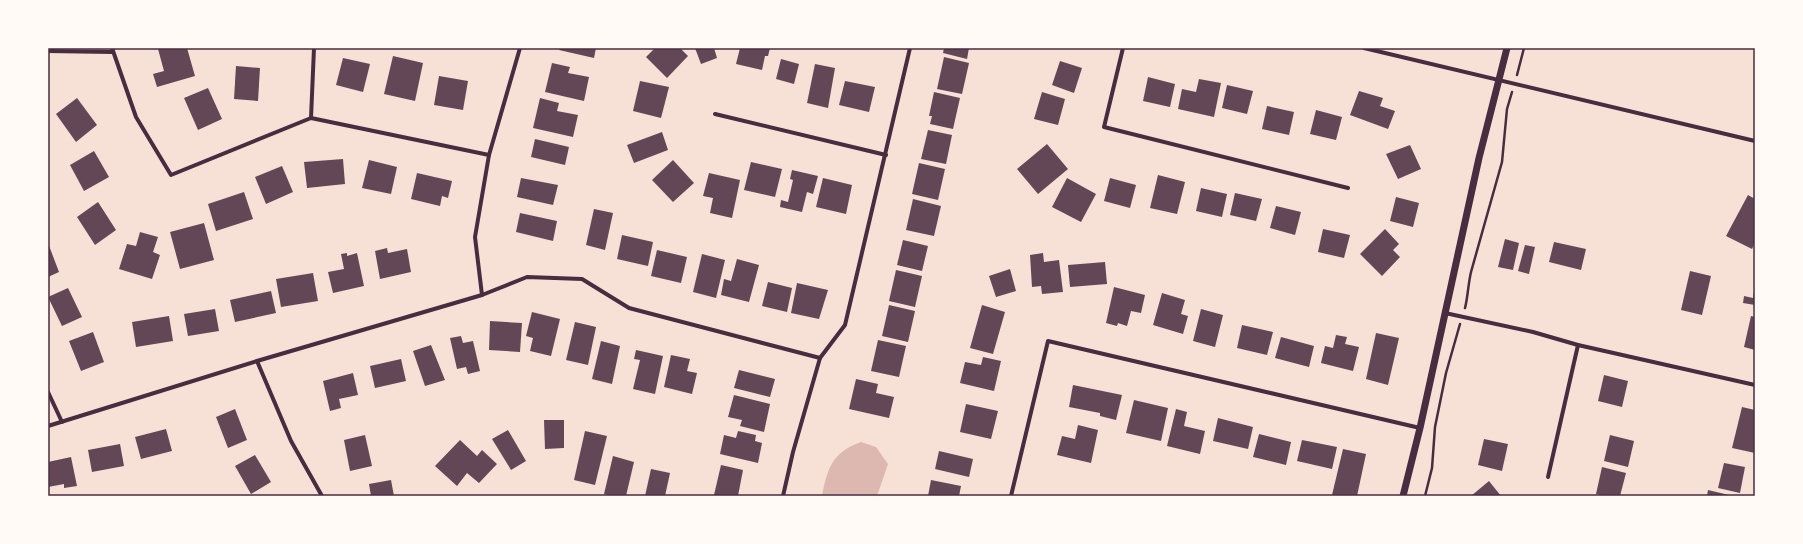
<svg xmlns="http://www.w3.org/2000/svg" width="1803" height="544" viewBox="0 0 1803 544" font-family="Lato,sans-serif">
<rect width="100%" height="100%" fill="#f7e1d7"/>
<!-- water -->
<path fill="#dcb8b0" d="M861,442L876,447L888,464L877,496H822C827,468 833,452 861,442Z"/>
<!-- building -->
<g fill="#644757">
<path d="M164,48H187L195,76L157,87L153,74L164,71L158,49Z"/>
<path d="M560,48H596L594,58L559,50Z"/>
<path d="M655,48H680L688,56L667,78L646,57Z"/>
<path d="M695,48H714L717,58L701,64Z"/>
<path d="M740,48H770L768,56H765L762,70L736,64Z"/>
<path d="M944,48H969L967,59L943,53Z"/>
<path d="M393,56L423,63L415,101L384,94Z"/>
<path d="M944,57L969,63L962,94L937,89Z"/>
<path d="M343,58L370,64L363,92L336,85Z"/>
<path d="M781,59L799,64L794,84L776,79Z"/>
<path d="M1060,61L1082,68L1074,93L1052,85Z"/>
<path d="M552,63L570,67L568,73L589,77L584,101L545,92Z"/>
<path d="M815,64L835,68L828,108L807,103Z"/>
<path d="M236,66L260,68L258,101L234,99Z"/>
<path d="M439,76L468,81L463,110L434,105Z"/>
<path d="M1148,77L1175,84L1170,107L1143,101Z"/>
<path d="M1199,79L1221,83L1214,117L1178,109L1182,89L1196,92Z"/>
<path d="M640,81L669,87L661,118L633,111Z"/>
<path d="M845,81L875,87L869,112L839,105Z"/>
<path d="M1227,85L1253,91L1247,114L1222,108Z"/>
<path d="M208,88L222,119L198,130L184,98Z"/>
<path d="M1359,91L1383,98L1380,106L1395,111L1388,129L1350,115Z"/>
<path d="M934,92L960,98L953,129L930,124L932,116H929Z"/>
<path d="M1042,92L1065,99L1058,125L1034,119Z"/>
<path d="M77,98L97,125L76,142L56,114Z"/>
<path d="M540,98L559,103L557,111L578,115L573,137L533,128Z"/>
<path d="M1267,106L1294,112L1289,135L1262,129Z"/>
<path d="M1316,110L1342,117L1336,140L1310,134Z"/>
<path d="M928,130L952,135L946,164L921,159Z"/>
<path d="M662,132L668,150L634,163L627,145Z"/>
<path d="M535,139L569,147L565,165L531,157Z"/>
<path d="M1047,144L1068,169L1038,194L1017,169Z"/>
<path d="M1410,145L1421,169L1398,179L1386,154Z"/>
<path d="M94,151L109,177L84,191L70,165Z"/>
<path d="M343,159L345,184L307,188L304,162Z"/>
<path d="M369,160L397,167L391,194L362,188Z"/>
<path d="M673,160L694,183L673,202L652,180Z"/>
<path d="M751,162L782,169L775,197L744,190Z"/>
<path d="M919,163L945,169L938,200L912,194Z"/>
<path d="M282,166L293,192L266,204L255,177Z"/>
<path d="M792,170L818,176L813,194L807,192L802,212L780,207L781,200L788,202L793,180L790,179Z"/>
<path d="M417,173L452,181L448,198L442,196L440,206L411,199Z"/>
<path d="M709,173L740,180L732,218L710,213L713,198L703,196Z"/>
<path d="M1158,175L1185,182L1177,214L1150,208Z"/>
<path d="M521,178L558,185L553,205L517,197Z"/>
<path d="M823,178L852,185L846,214L816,207Z"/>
<path d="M1067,178L1096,194L1081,222L1052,207Z"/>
<path d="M1110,178L1136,185L1130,208L1104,201Z"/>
<path d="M1201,188L1227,194L1222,217L1196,211Z"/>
<path d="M244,192L253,219L216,231L208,204Z"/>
<path d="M1235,193L1262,199L1256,221L1230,215Z"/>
<path d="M1748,195L1755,199V243L1752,249L1726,236Z"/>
<path d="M1396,197L1419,203L1413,227L1390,221Z"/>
<path d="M913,199L941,206L934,236L906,230Z"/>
<path d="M98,202L116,230L95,245L77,217Z"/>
<path d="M1276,206L1301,212L1295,235L1270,228Z"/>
<path d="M594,209L613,213L605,250L586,245Z"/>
<path d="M520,213L557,221L553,241L516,232Z"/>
<path d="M204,223L214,260L180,269L170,232Z"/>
<path d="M1323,229L1350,235L1344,258L1318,252Z"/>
<path d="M1385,229L1399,244L1393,250L1400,257L1382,276L1360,254Z"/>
<path d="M140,232L158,237L153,252L160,255L152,279L119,269L127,244L136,246Z"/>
<path d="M622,235L653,242L648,266L617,259Z"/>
<path d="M1505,239L1519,243L1513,270L1498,267Z"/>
<path d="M903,240L928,246L922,271L897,265Z"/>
<path d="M1554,242L1586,249L1581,270L1549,262Z"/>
<path d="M48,243L59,272L48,277Z"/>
<path d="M1525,245L1535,247L1529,274L1518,271Z"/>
<path d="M387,248L388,253L407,249L411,272L380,279L375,251Z"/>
<path d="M657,250L687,257L681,283L651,276Z"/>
<path d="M347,253V256L357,253L364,286L333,293L328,272L344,269L341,254Z"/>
<path d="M1043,253L1044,262L1059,260L1063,292L1042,294L1041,286L1032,287L1030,255Z"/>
<path d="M702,254L725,260L716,298L693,292Z"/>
<path d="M737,259L759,265L749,302L721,295L724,279L731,281Z"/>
<path d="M1105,262L1107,284L1070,287L1068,265Z"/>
<path d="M1010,269L1016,291L996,297L989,276Z"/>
<path d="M896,270L922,276L915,307L889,301Z"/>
<path d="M1690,271L1711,276L1702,315L1681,310Z"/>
<path d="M313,273L318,301L281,307L276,279Z"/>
<path d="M768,282L792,288L787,312L762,306Z"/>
<path d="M797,283L828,290L819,319L791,313Z"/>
<path d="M1114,287L1145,295L1141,313L1131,311L1127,326L1118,323L1117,326L1106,323Z"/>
<path d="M68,288L82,317L62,326L48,297Z"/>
<path d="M271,291L276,313L235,322L230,300Z"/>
<path d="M1754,292L1755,305L1743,303L1744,296L1753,298Z"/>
<path d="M1162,293L1185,300L1181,314L1188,316L1183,334L1153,325Z"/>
<path d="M889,305L915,311L908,342L882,336Z"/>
<path d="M982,305L1005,312L993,354L970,348Z"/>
<path d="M215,309L219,331L188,336L184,314Z"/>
<path d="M1201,309L1223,315L1215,347L1193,341Z"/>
<path d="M532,312L560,319L551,356L530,351L533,338L526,336Z"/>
<path d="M169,316L173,341L136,347L132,322Z"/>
<path d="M1751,316L1755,317V350L1744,347Z"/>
<path d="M490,321L522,323L520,352L489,350Z"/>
<path d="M575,322L596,327L588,365L566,360Z"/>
<path d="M1242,325L1273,332L1267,355L1237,348Z"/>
<path d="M93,332L104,362L81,371L69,341Z"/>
<path d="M1376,333L1399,338L1388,385L1366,379Z"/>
<path d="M1336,335L1347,337L1345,344L1359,347L1353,371L1321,363L1325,346L1333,348Z"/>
<path d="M461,336L463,343L473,341L480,371L468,374L466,367L457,369L450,338Z"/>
<path d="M1281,337L1314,346L1309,367L1275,358Z"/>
<path d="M878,340L906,346L899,377L871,371Z"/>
<path d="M601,341L620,346L612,384L592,379Z"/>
<path d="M431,345L445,380L425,386L413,351Z"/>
<path d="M636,350L663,356L655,394L633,389L640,360L634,359Z"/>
<path d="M671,355L690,359L687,371L697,373L692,394L664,387Z"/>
<path d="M983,357L1001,361L994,391L960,383L965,362L981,365Z"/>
<path d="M401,359L406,381L375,388L370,366Z"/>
<path d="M739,370L775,379L770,397L734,388Z"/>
<path d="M353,373L358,395L339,399L341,408L330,411L323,381Z"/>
<path d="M1604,375L1628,381L1622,407L1598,401Z"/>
<path d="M856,379L878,384L876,393L894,397L889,418L849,409Z"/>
<path d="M1073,385L1122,395L1116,420L1100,416V413L1069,407Z"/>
<path d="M734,395L770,404L764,432L740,426L742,420L728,417Z"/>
<path d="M1134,400L1168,408L1161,441L1126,433Z"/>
<path d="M966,404L998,411L991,439L960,432Z"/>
<path d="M1742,407L1755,410V453L1732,448Z"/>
<path d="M235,409L247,440L228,448L216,417Z"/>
<path d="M1176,409L1187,412L1184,426L1205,431L1200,454L1167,446Z"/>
<path d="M1218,418L1253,427L1248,449L1213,441Z"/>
<path d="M544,420H564V448L545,449Z"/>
<path d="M1078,425L1098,430L1091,463L1057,455L1062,436L1075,439Z"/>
<path d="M166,429L172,451L141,459L135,437Z"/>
<path d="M508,430L526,461L511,470L492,439Z"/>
<path d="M585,431L607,436L595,485L574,480Z"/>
<path d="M738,431L756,435L755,441L762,443L758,463L720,454L724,435L736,438Z"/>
<path d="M1259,434L1291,442L1286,465L1253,457Z"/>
<path d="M365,435L372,466L350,471L344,440Z"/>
<path d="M1610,435L1634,441L1628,467L1604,461Z"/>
<path d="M1484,439L1508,444L1502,471L1478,465Z"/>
<path d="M460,440L477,456L482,450L497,464L479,483L467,473L457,486L435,466Z"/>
<path d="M1302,440L1337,447L1332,469L1297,461Z"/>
<path d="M120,444L124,466L92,472L88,450Z"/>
<path d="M1343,449L1366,454L1357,496L1332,495Z"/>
<path d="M939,451L973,459L969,477L935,469Z"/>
<path d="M255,455L271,482L251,494L235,466Z"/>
<path d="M613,456L634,462L626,496H613L604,494Z"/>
<path d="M71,457L77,486L64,488V484L48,487V462Z"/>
<path d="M1724,463L1745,467L1740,493L1718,488Z"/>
<path d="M721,465L743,470L738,496L714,495Z"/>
<path d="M1602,467L1626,473L1620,496H1607L1596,494Z"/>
<path d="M651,469L670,473L665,496H645Z"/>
<path d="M391,480L394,496H371L369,484Z"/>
<path d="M931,480L961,486L959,496H928Z"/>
<path d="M1489,481L1501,496H1471Z"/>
<path d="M1708,490L1729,495V496H1707Z"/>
</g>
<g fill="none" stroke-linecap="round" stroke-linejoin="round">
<!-- path -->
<g stroke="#4a2c40" stroke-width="2.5">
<path d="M1517,75L1524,48"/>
<path d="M1465,308C1468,296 1468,285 1471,272L1502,162L1507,109L1512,92"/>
<path d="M1425,496L1432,468L1435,427L1446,373L1460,324"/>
</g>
<!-- minor -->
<g stroke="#4a2c40" stroke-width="4">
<path d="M112,48L136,117L171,175L311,118L489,155"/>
<path d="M1123,48L1104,127L1348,188"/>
<path d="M1364,48L1755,141"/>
<path d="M48,51L112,52"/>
<path d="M715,114L886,155"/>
<path d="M311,118L314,48"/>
<path d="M482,295L475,237L489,155L520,48"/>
<path d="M1445,313L1533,332L1578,345L1755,385"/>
<path d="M257,361L291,441L322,496"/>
<path d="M48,392L62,422"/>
<path d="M48,426L257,361L482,295L527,277L582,279L629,308L820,358"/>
<path d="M1548,477L1578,345"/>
<path d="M783,496L793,452L820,358L845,325L910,48"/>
<path d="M1011,496L1048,341L1420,428"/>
</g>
<!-- tertiary -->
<path stroke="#4a2c40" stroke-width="7" d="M1403,496L1420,428L1479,158L1507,48"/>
</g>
<!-- border -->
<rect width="1803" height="544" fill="none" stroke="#fffaf5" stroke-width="98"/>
<rect x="49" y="49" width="1705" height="446" fill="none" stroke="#4a2c40" stroke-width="1.5"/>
</svg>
